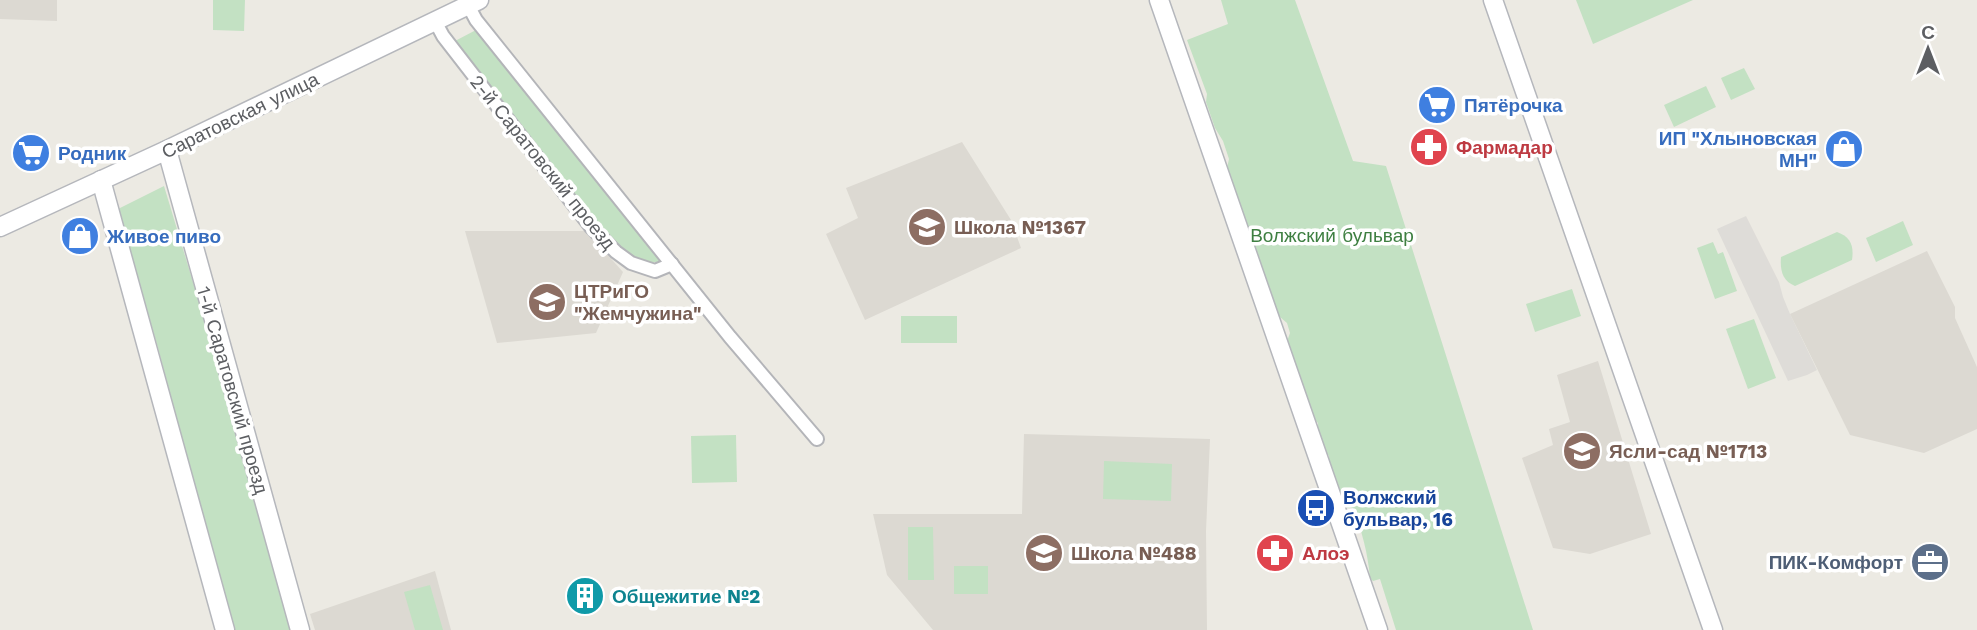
<svg xmlns="http://www.w3.org/2000/svg" width="1977" height="630" viewBox="0 0 1977 630" font-family="'Work Sans',sans-serif">
<rect width="100%" height="100%" fill="#eceae3"/>
<!-- industrial -->
<path fill="#dedcd8" d="M1746,216L1779,282L1783,297L1790,314L1817,370L1807,375L1788,381L1717,229Z"/>
<!-- education -->
<g fill="#dcd9d2">
<path d="M0,0H57V21L0,19Z"/>
<path d="M962,142L1011,220L1021,248L865,320L826,234L858,218L846,188Z"/>
<path d="M465,231H586L623,272L596,333L497,343Z"/>
<path d="M1927,251L1955,307V318L1977,367V429L1924,453L1850,435L1790,314Z"/>
<path d="M1598,361L1651,534L1590,554L1553,548L1522,458L1553,445L1549,429L1570,422L1557,375Z"/>
<path d="M1024,434L1210,439L1206,531L1207,630H933L887,575L873,514H1022Z"/>
<path d="M435,571L451,630H315L310,614Z"/>
</g>
<!-- green -->
<g fill="#c3e1c3">
<path d="M213,0H245L244,31L213,30Z"/>
<path d="M1221,0H1295L1353,161L1386,166L1533,630H1396L1380,579L1373,581L1370,578C1368,554 1362,531 1353,508H1345L1328,467L1329,456L1318,443V423L1312,417L1305,402V391L1285,347L1290,333L1287,323L1273,311L1248,242V227L1237,202L1227,168L1229,159L1223,141L1215,128L1206,102L1207,94L1187,40L1228,24Z"/>
<path d="M1576,0H1693L1593,44Z"/>
<path d="M476,30L662,261C634,268 615,242 598,224L455,41Z"/>
<path d="M1744,68L1755,89L1731,100L1721,78Z"/>
<path d="M1706,86L1716,107L1674,127L1664,105Z"/>
<path d="M164,186L215,355L290,630H233L158,348L118,209Z"/>
<path d="M1903,221L1913,245L1876,262L1866,238Z"/>
<path d="M1837,232C1851,237 1854,246 1852,260L1795,286C1782,281 1780,270 1781,257Z"/>
<path d="M1713,242L1718,254L1723,252L1737,291L1715,299L1697,248Z"/>
<path d="M1572,289L1581,316L1535,332L1526,304Z"/>
<rect x="901" y="316" width="56" height="27"/>
<path d="M1754,319L1776,378L1748,389L1726,329Z"/>
<path d="M736,435L737,482L692,483L691,436Z"/>
<path d="M1104,461L1172,464L1171,501L1103,499Z"/>
<path d="M908,527H933L934,580H908Z"/>
<rect x="954" y="566" width="34" height="28"/>
<path d="M430,585L443,630H415L404,592Z"/>
</g>
<g fill="none" stroke-linecap="round" stroke-linejoin="round">
<defs>
<g id="street">
<path d="M468,5L476,20L730,337L817,439"/>
<path d="M435,21L443,36L591,227L616,252L631,263L655,271L672,264"/>
</g>
<g id="secondary">
<path d="M1159,0L1378,630"/>
<path d="M1493,0L1713,630"/>
<path d="M167,150L300,630"/>
<path d="M101,180L225,630"/>
<path d="M0,227L167,150L479,0"/>
</g>
</defs>
<!-- street casing -->
<use href="#street" stroke="#b4b5b9" stroke-width="16"/>
<!-- secondary casing -->
<use href="#secondary" stroke="#b5b7bc" stroke-width="21"/>
<!-- street -->
<use href="#street" stroke="#fff" stroke-width="12"/>
<!-- secondary -->
<use href="#secondary" stroke="#fff" stroke-width="18"/>
</g>
<!-- icons -->
<defs>
<symbol id="supermarket-disc" viewBox="-11 -11 22 22"><circle r="9.5" fill="#3f7fe0" stroke="#fff"/><path d="M-6-5.5h2.5l.6 2H6L4.5 2H-2.5L-4.4-4H-6ZM-1.5 3.2a1.3 1.3 0 1 0 .1 0ZM3 3.2a1.3 1.3 0 1 0 .1 0Z" fill="#fff"/></symbol>
<symbol id="pharmacy-disc" viewBox="-11 -11 22 22"><circle r="9.5" fill="#e0444e" stroke="#fff"/><path d="M-2-6h4v4h4v4h-4v4h-4v-4h-4v-4h4Z" fill="#fff"/></symbol>
<symbol id="shop-disc" viewBox="-11 -11 22 22"><circle r="9.5" fill="#3f7fe0" stroke="#fff"/><path d="M-5-2.5h2.3a2.7 3.5 0 0 1 5.4 0H5L5.5 6h-11ZM-1.5-2.5h3a1.5 2.3 0 0 0-3 0Z" fill="#fff"/></symbol>
<symbol id="school-disc" viewBox="-11 -11 22 22"><circle r="9.5" fill="#8d6e63" stroke="#fff"/><path d="M0-5L7-2L0 1L-7-2ZM-4 1L0 2.5L4 1V4Q0 6-4 4Z" fill="#fff"/></symbol>
<symbol id="bus-disc" viewBox="-11 -11 22 22"><circle r="9.5" fill="#1a4fb4" stroke="#fff"/><path d="M-5-6H5V4H4V6H2V4H-2V6H-4V4H-5ZM-3.5-4V0h7V-4ZM-3.5 1.2v1.5H-2V1.2ZM2 1.2v1.5H3.5V1.2Z" fill="#fff"/></symbol>
<symbol id="office-disc" viewBox="-11 -11 22 22"><circle r="9.5" fill="#5c6f8a" stroke="#fff"/><path d="M-6-3h4V-5.5h4V-3h4V5H-6ZM-1-4.5V-3h2v-1.5ZM-6 0V1H6V0Z" fill="#fff"/></symbol>
<symbol id="building-disc" viewBox="-11 -11 22 22"><circle r="9.5" fill="#0f9aa8" stroke="#fff"/><path d="M-4-6H4V6H1V3H-1V6H-4ZM-2.5-4.3h1.7v1.8h-1.7ZM.8-4.3h1.7v1.8H.8ZM-2.5-1h1.7V.8h-1.7ZM.8-1h1.7V.8H.8Z" fill="#fff"/></symbol>
</defs>
<g fill-rule="evenodd">
<use href="#supermarket-disc" x="1415" y="83" width="44" height="44"/>
<use href="#pharmacy-disc" x="1407" y="125" width="44" height="44"/>
<use href="#shop-disc" x="1822" y="127" width="44" height="44"/>
<use href="#supermarket-disc" x="9" y="131" width="44" height="44"/>
<use href="#school-disc" x="905" y="205" width="44" height="44"/>
<use href="#shop-disc" x="58" y="214" width="44" height="44"/>
<use href="#school-disc" x="525" y="280" width="44" height="44"/>
<use href="#school-disc" x="1560" y="429" width="44" height="44"/>
<use href="#bus-disc" x="1294" y="486" width="44" height="44"/>
<use href="#school-disc" x="1022" y="531" width="44" height="44"/>
<use href="#pharmacy-disc" x="1253" y="531" width="44" height="44"/>
<use href="#office-disc" x="1908" y="540" width="44" height="44"/>
<use href="#building-disc" x="563" y="574" width="44" height="44"/>
</g>
<g text-anchor="middle" stroke-width="7" stroke-linejoin="round" paint-order="stroke">
<!-- shop labels -->
<g font-size="19" font-weight="bold" fill="#366cbe" stroke="#fff" text-anchor="start">
<text x="1464" y="112">Пятёрочка</text>
<text x="1817" y="145" text-anchor="end">ИП "Хлыновская<tspan x="1817" dy="22">МН"</tspan></text>
<text x="58" y="160">Родник</text>
<text x="107" y="243">Живое пиво</text>
</g>
<!-- street labels -->
<g font-size="19" fill="#5c5e62" stroke="#fff">
<text transform="translate(240 115) rotate(-26)" y="7">Саратовская улица</text>
<text transform="translate(543 162) rotate(51)" y="7">2-й Саратовский проезд</text>
<text transform="translate(233 390) rotate(74)" y="7">1-й Саратовский проезд</text>
</g>
<!-- health labels -->
<g font-size="19" font-weight="bold" fill="#be3a42" stroke="#fff" text-anchor="start">
<text x="1456" y="154">Фармадар</text>
<text x="1302" y="560">Алоэ</text>
</g>
<!-- education labels -->
<g font-size="19" font-weight="bold" fill="#785e54" stroke="#fff" text-anchor="start">
<text x="954" y="234">Школа №1367</text>
<text x="574" y="298">ЦТРиГО<tspan x="574" dy="22">"Жемчужина"</tspan></text>
<text x="1609" y="458">Ясли-сад №1713</text>
<text x="1071" y="560">Школа №488</text>
</g>
<!-- park labels -->
<g font-size="19" fill="#3e7f41" stroke="#fff">
<text x="1332" y="242">Волжский бульвар</text>
</g>
<!-- transit labels -->
<g font-size="19" font-weight="bold" fill="#164399" stroke="#fff" text-anchor="start">
<text x="1343" y="504">Волжский<tspan x="1343" dy="22">бульвар, 16</tspan></text>
</g>
<!-- service labels -->
<g font-size="19" font-weight="bold" fill="#4e5e75" stroke="#fff" text-anchor="end">
<text x="1903" y="569">ПИК-Комфорт</text>
</g>
<!-- culture labels -->
<g font-size="19" font-weight="bold" fill="#0d838f" stroke="#fff" text-anchor="start">
<text x="612" y="603">Общежитие №2</text>
</g>
</g>
<!-- north arrow -->
<g transform="translate(1928 49)" stroke="#ffffff" stroke-width="5" paint-order="stroke">
<path d="M0-5L12 26L0 18L-12 26Z" fill="#5c5e62"/>
<text y="-10" font-size="19" font-weight="bold" text-anchor="middle" fill="#5c5e62">С</text>
</g>
</svg>
